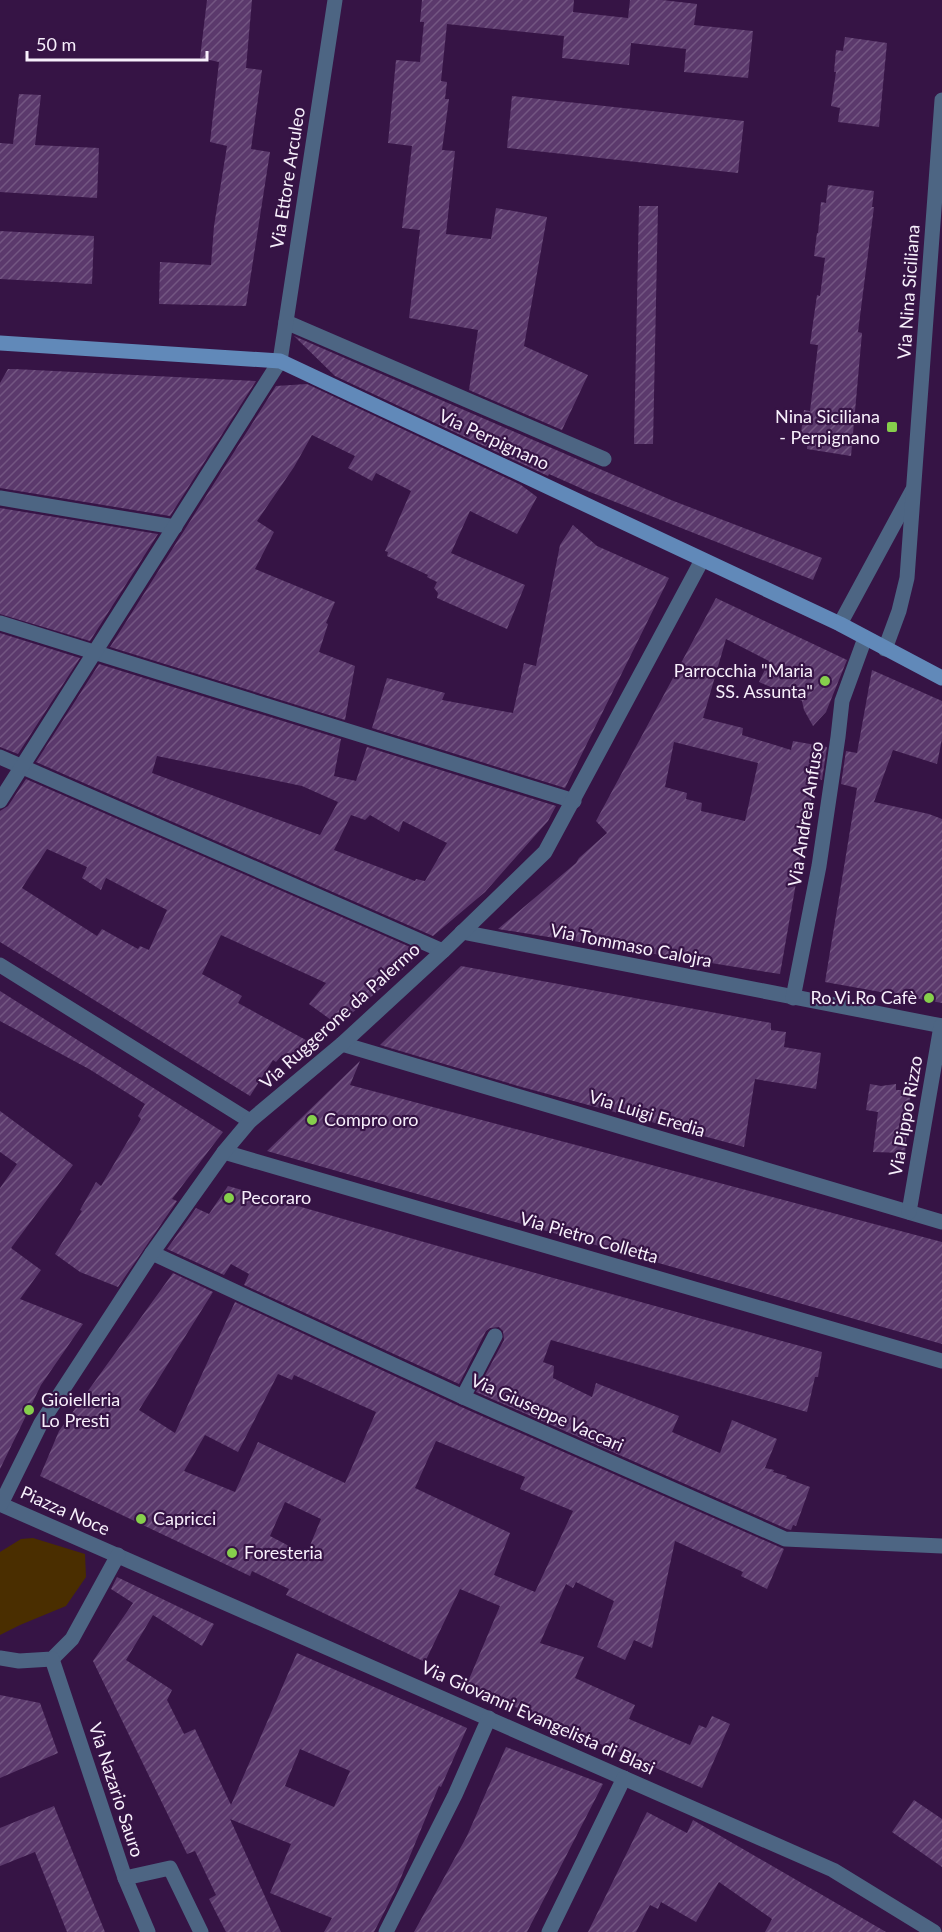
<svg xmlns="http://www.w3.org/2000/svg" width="942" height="1932" viewBox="0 0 942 1932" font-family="Lato,sans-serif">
<defs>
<pattern id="building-hatch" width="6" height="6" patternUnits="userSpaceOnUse" patternTransform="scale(1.5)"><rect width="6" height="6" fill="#5b396c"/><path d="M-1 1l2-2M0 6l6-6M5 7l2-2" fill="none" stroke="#735682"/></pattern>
</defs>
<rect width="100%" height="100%" fill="#361445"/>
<!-- park -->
<path fill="#4a2e00" d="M33,1538L85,1554L86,1577L66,1606L20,1625L0,1635V1552L21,1539Z"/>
<!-- building -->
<g fill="url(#building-hatch)" fill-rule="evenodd">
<path d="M207,0H252L246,68L262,70L251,149L270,152L246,306L159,304L160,262L211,265L214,226L227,146L210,142L219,62L200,58Z"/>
<path d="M422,0H574L573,12L628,18L630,0H662L697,4L694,25L753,31L748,78L684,72L686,49L631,43L629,65L562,58L564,36L447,24L441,81L447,82L445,99H449L442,150L455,151L446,234L491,239L496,208L547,217L524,346L588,375L562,430L469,390L478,330L409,318L420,230L402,228L412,146L388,143L396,60L420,62L424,22H420Z"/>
<path d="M845,37L887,43L879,127L838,122L840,108L831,106L836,72H834L836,50L843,51Z"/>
<path d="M19,94L41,95L35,145L99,148L97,198L0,192V143L13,144Z"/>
<path d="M512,96L744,121L738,173L507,148Z"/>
<path d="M828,185L874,191L872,207H874L858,332L862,333L851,456L807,449L808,434L801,433L804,410L810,411L818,345L810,344L817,295L820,296L825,258L814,256L817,233H818L821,202L826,203Z"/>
<path d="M639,206H658L653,444H634Z"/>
<path d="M0,231L94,236L92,284L0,279Z"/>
<path d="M294,336L671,500L822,558L813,580L585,490L549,474L548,476L335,376Z"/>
<path d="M8,369H14L256,381L170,516L0,488V383Z"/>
<path d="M307,384L521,485L537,497L517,534L470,511L451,553L525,585L507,629L437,598L438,593L434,588L437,582L427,577L428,575L387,556L388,552L385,551L411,491L376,473L372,481L348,468L355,456L312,435L294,467L257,521L274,532L255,569L335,602L326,623L328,624L319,652L355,666L345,720L110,647L276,386Z"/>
<path d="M0,508L158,534L90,641L0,614Z"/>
<path d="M573,525L597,546L669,578L565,788L372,728L387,678L445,693L442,700L513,713L524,663L536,666L560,545Z"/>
<path d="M716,598L847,660L826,712L813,726L804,710L802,701L759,682L769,661L726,639L703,718L743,728L742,735L791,750L793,741L827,747L822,780L816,778L808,815L780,974L498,929L576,863L579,858L607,833L596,821ZM674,742L758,763L745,821L701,811L702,803L686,799L687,793L665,787Z"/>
<path d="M0,633L80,658L18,754L0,747Z"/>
<path d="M99,664L341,739L334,776L356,781L367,747L556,806L548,821L485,892L433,936L36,762ZM157,756L302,786L338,802L320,835L152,773ZM351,815L365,820L370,815L399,832L403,821L447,843L425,881L416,879L415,881L334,850Z"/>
<path d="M872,670L942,701V739L937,764L893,750L874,802L929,814L942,819V1003L825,982L857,788L841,784L846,751L857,753Z"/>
<path d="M26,779L417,950L413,953L414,960L338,1025L309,1004L326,983L221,935L202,974L242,996L238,1003L315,1045L293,1063L282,1055L276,1062L273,1060L250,1096L0,942V811L8,806ZM47,849L87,867L82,878L101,890L106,878L167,910L149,950L140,946L138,949L102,929L97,936L22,888Z"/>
<path d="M461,966L771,1023V1030L786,1032L784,1047L821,1053L816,1089L755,1079L744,1147L518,1086L380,1045Z"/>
<path d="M0,991L223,1132L172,1199L177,1201L118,1287L80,1272L55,1254L82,1211L80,1210L96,1182L101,1186L133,1132L141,1119L138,1116L145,1104L89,1069L0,1021Z"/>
<path d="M360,1061L350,1085L942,1242V1344L267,1151Z"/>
<path d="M870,1084L881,1086L896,1084V1090H911L905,1153L873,1152L878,1112L866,1110Z"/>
<path d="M0,1111L73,1165L11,1248L41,1270L20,1299L83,1324L41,1385L0,1469V1188L17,1164L0,1152Z"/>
<path d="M228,1186L452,1250L822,1352L818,1377H815L807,1412L551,1340L543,1362L554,1366L553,1378L592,1397L596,1383L679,1416L672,1432L720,1453L732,1420L777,1439L765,1468L774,1470L773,1472L787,1476L786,1478L810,1487L796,1526L793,1525L791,1530L787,1529L476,1392L504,1340L503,1331L499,1327L490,1328L486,1331L459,1384L244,1285L249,1274L231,1264L224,1275L167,1249L196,1208L209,1214Z"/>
<path d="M173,1273L213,1292L139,1410L175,1433L235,1302L459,1406L784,1549L767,1589L741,1576L743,1572L675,1541L652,1648L634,1640L625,1660L597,1647L614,1601L576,1582L573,1588L566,1584L540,1643L584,1657L575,1678L635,1705L629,1719L690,1745L699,1725L706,1728L712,1716L730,1724L702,1788L515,1707L467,1684L500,1606L460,1589L425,1662L286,1595L289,1589L252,1571L250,1576L40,1476L59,1431ZM278,1374L292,1380L294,1375L376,1412L345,1483L258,1442L235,1492L184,1471L205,1435L238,1452ZM436,1441L525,1477L520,1489L573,1511L535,1592L494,1575L510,1533L415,1488ZM285,1502L321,1519L306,1555L270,1536Z"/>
<path d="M117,1577L214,1624L202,1646L153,1615L126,1660L172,1690L167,1700L184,1734L195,1729L231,1805L297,1653L467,1728L441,1787L439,1786L397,1887L374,1932H324L332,1918L270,1893L291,1844L230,1819L281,1932H226L209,1899L216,1895L195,1851L187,1854L93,1661L133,1603L111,1589ZM300,1749L350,1771L334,1807L285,1786Z"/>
<path d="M0,1695L40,1703L58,1753L0,1778Z"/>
<path d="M506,1747L603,1784L527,1932H414L467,1836Z"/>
<path d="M914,1800L942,1819V1867L892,1832Z"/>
<path d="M54,1806L105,1932H67L35,1852L0,1866V1828Z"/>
<path d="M647,1812L687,1833L693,1820L886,1932H765L772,1919L719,1882L696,1922L661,1902L658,1909L650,1905L636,1932H588Z"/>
</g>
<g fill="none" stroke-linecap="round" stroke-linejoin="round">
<!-- street -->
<g stroke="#4d6583" stroke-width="15">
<path d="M286,322L604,459"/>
<path d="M0,498L175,527"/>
<path d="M0,623L574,801"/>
<path d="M840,624L912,491"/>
<path d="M885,649L899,611L907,578L942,100"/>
<path d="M0,757L443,951"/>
<path d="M0,801L280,361L335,0"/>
<path d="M462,932L942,1026"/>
<path d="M0,965L250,1121"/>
<path d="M793,998L819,866L838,737L842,701L865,638"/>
<path d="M342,1044L942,1222"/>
<path d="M224,1152L942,1361"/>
<path d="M909,1212L941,1026"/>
<path d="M152,1253L463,1397L785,1539L942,1546"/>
<path d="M463,1397L495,1336"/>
<path d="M0,1504L833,1870L934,1932"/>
<path d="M1,1504L41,1423L152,1253L224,1152L250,1121L342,1044L443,951L545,852L702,560"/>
<path d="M0,1658L19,1661L52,1659L72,1639L118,1555"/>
<path d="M52,1659L125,1878L148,1932"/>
<path d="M125,1878L170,1868L201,1932"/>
<path d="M386,1932L455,1795L489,1718"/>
<path d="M549,1932L624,1778"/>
</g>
<!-- secondary -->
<path stroke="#6189b9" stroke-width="15" d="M0,343L280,361L840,624L942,678"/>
</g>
<!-- markers -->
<g fill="#86cf4c" stroke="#361445" stroke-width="2">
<rect x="886" y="421" width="12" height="12" rx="3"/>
<circle cx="825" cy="681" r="6"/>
<circle cx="929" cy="998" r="6"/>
<circle cx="312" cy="1120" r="6"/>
<circle cx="229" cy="1198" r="6"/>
<circle cx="29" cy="1410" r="6"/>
<circle cx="141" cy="1519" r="6"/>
<circle cx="232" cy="1553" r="6"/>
</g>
<g text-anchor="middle" stroke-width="4.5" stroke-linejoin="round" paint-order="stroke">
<!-- street labels -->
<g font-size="18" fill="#f7effb" stroke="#361445">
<text transform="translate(288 178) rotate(-81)" y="6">Via Ettore Arculeo</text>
<text transform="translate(909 292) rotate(-86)" y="6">Via Nina Siciliana</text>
<text transform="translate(494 440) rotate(25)" y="6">Via Perpignano</text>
<text transform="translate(806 814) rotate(-81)" y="6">Via Andrea Anfuso</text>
<text transform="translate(631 946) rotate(11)" y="6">Via Tommaso Calojra</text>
<text transform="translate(340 1016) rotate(-42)" y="6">Via Ruggerone da Palermo</text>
<text transform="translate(647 1114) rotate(17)" y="6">Via Luigi Eredia</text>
<text transform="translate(906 1116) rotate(-80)" y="6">Via Pippo Rizzo</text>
<text transform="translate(589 1238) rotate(16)" y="6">Via Pietro Colletta</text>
<text transform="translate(547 1413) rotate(24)" y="6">Via Giuseppe Vaccari</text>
<text transform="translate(65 1511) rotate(24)" y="6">Piazza Noce</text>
<text transform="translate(538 1718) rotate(24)" y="6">Via Giovanni Evangelista di Blasi</text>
<text transform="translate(116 1790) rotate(72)" y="6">Via Nazario Sauro</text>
</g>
<!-- poi labels -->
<g font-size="18" fill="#f7effb" stroke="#361445" text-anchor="start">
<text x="880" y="423" text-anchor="end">Nina Siciliana<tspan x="880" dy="21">- Perpignano</tspan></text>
<text x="813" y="677" text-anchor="end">Parrocchia "Maria<tspan x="813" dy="21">SS. Assunta"</tspan></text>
<text x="917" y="1004" text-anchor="end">Ro.Vi.Ro Cafè</text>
<text x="324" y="1126">Compro oro</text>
<text x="241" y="1204">Pecoraro</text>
<text x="41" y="1406">Gioielleria<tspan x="41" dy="21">Lo Presti</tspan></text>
<text x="153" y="1525">Capricci</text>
<text x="244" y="1559">Foresteria</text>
</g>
</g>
<!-- scale -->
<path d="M27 51v9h180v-9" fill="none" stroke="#f7effb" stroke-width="3"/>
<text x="36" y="51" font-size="18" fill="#f7effb" stroke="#361445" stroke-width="4.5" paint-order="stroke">50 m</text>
</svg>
